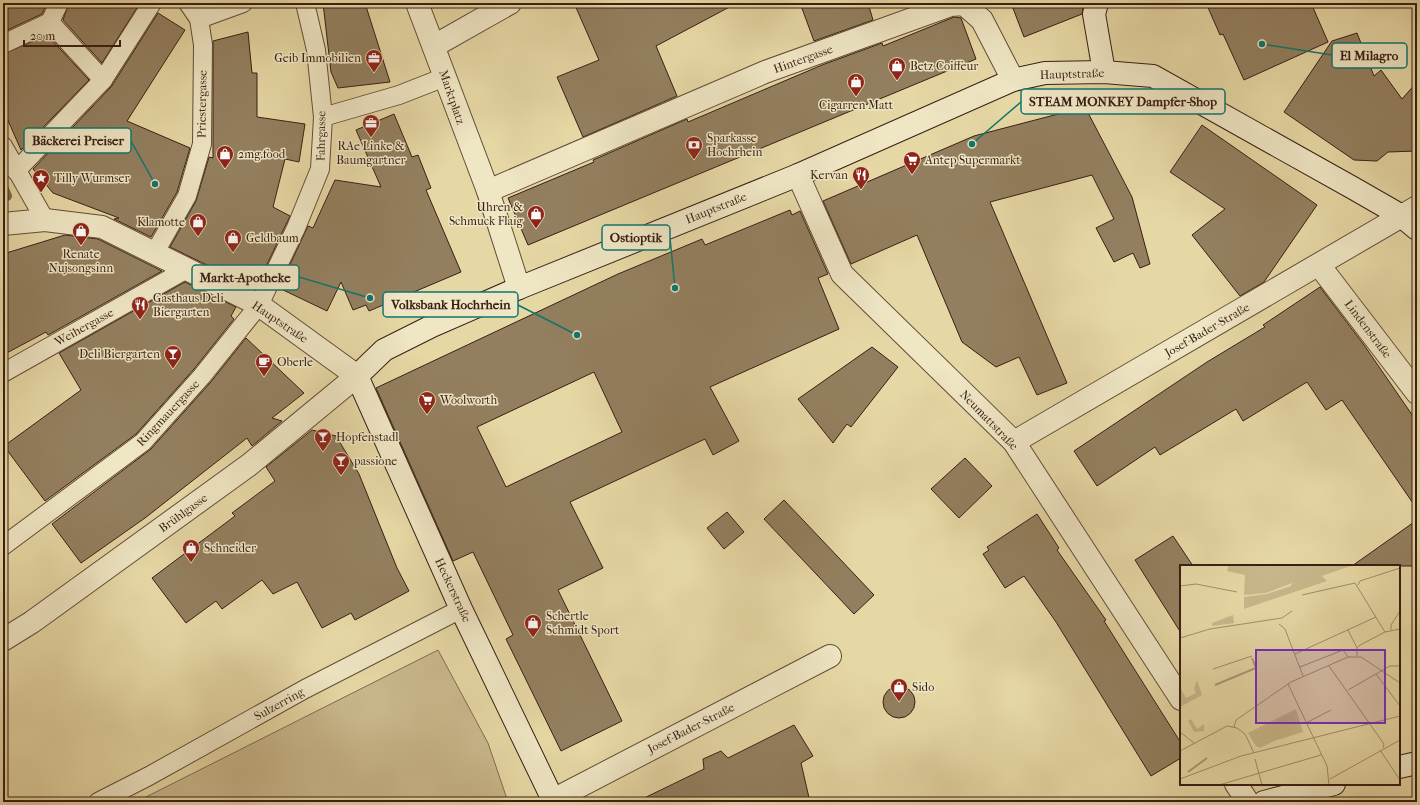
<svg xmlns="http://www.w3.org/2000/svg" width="1420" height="805" viewBox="0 0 1420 805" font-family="'IM FELL French Canon',serif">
<rect width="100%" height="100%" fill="#e6d8a5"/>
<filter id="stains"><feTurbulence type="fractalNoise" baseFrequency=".005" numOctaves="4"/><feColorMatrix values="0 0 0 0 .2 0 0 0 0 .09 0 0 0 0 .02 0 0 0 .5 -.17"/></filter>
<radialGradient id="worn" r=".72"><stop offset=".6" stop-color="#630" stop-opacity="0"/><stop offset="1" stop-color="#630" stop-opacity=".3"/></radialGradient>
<!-- green -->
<path fill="#c9b88c" stroke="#816b50" d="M438,650L488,743L508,802H136Z"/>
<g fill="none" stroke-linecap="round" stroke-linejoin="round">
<!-- stream -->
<path stroke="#7d684e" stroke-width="10" d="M3,187L7,196L3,197"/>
</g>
<!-- building -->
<g fill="#937f5f" stroke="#391e14" fill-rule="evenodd">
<path d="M3,3H47L42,14L3,32Z"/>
<path d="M69,3H140L102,63L63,20Z"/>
<path d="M323,3H365L390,82L338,88L331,72Z"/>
<path d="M574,3H737L656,46L677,96L583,137L557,77L599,60Z"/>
<path d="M800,3H868L873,20L814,41Z"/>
<path d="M1011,3H1084L1082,14L1024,37Z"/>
<path d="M1206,3H1311L1328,42L1244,80L1223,34L1220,35Z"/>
<path d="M158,13L185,30L127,121L190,148L177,192L151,237L114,219L119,218L53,193L33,169L111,87Z"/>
<path d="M954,17L961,18L976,59L528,245L508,198L594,162L593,160L687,119L688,122L822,65L882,43L883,46Z"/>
<path d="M248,32L252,73H257V117L305,124L299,162L285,159L273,207L290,216L260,279L253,276L248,285L170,247L196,201L209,157L213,158V41Z"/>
<path d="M1357,33L1374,76L1381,70L1402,99L1417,82V151L1388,152L1377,161L1354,160L1284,112L1332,41Z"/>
<path d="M47,35L89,80L21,150L3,109V54Z"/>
<path d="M1085,107L1132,197L1150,264L1140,268L1133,253L1114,262L1096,228L1114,219L1092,175L990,202L1067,383L1037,395L1019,357L996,367L962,342L917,235L851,264L823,201L974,136Z"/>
<path d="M394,114L412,157L418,155L431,188L426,190L461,272L369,311L366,305L353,310L341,282L327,311L279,288L308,226L313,228L335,180L381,187L356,130Z"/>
<path d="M1202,125L1317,205L1264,282L1240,296L1192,235L1225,209L1170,172Z"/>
<path d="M790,210L792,215L800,211L828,274L818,278L839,329L710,387L739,441L713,455L705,439L570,502L603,568L558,590L622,721L561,751L506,639L513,635L473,552L453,561L376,388L618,274L702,239L705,245ZM594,372L622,432L506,487L477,427Z"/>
<path d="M65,235L98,239L162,271L48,335L46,332L3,355V254Z"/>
<path d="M185,282L236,307L231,316L234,319L194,369L136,434L45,501L4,446L81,390L59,353Z"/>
<path d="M1320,287L1364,345L1417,422V509L1342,400L1326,410L1307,382L1243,421L1236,409L1160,455L1155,447L1097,486L1074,451L1207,362L1265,327L1263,325Z"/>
<path d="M246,338L304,393L272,418L282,421L252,446L247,438L145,518L81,563L52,524L151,449L210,383Z"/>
<path d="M872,347L898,367L851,427L847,424L833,443L798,399Z"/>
<path d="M312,430L336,436L359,474L397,568L409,591L355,620L351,613L322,628L297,582L273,594L262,580L222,609L216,601L186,623L152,578L235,516L232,513L275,481L266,467Z"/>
<path d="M965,458L992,486L959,518L931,489Z"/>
<path d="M784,500L874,595L854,614L764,519Z"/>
<path d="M727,512L744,532L724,549L707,528Z"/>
<path d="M1037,514L1059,548L1057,550L1106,620L1104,621L1181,743V758L1151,776L1056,622L1024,576L1005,588L983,554L989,550L987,547Z"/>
<path d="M1417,520V566H1352Z"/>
<path d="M1173,536L1193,566H1181V633L1135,560Z"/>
<circle cx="899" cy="702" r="16"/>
<path d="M794,725L813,756L801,763L810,802H636L704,769L703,759L721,751L728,758Z"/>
</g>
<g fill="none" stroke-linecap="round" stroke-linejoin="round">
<defs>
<g id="lane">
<path d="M188,3L199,19"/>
<path d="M50,22L103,80"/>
<path d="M3,44L50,22L59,3"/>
<path d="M323,117L399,95L445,77"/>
<path d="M3,146L45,220"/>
<path d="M16,171L103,80L152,3"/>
<path d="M155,252L187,196L202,144L203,45L199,19L243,3"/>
<path d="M3,373L187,269"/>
<path d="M3,546L143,442L202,376L259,305L296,228L320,169L323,117L316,50L305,3"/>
<path d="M98,802L149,776L305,689L461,609"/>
</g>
<g id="street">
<path d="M417,3L488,191L519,288"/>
<path d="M434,46L510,3"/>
<path d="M798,175L842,274L1014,442L1181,699"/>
<path d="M488,191L765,72L951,5L964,4L982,20L1013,80"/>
<path d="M3,224L45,220L102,227L259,305L357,376L249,465L32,622L3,640"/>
<path d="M1319,265L1417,393"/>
<path d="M1014,442L1417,207"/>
<path d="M1236,784L1248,802"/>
<path d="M553,800L830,656"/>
</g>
<g id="secondary">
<path d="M1097,3L1094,14L1104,72"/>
<path d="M1399,767L1417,763"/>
<path d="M554,802L461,609L357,376L384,350L432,326L519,288L798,175L1013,80L1045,73L1104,72L1153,76L1353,188L1400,215L1417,229"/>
<path d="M1264,802L1334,784"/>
</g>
</defs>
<!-- lane casing -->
<use href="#lane" stroke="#644c38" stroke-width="20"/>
<!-- street casing -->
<use href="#street" stroke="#644c38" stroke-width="24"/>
<!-- secondary casing -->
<use href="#secondary" stroke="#391e14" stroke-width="24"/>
<!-- lane -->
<use href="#lane" stroke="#efe6c4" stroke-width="18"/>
<!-- street -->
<use href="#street" stroke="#efe6c4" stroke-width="22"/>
<!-- secondary -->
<use href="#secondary" stroke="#efe6c4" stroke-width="22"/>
</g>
<!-- icons -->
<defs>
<symbol id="office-pin" viewBox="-11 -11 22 30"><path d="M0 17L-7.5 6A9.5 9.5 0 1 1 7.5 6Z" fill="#8f2418" stroke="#efe6c4"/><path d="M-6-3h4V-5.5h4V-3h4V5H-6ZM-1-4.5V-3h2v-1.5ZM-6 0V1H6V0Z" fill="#fff"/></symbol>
<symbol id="shop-pin" viewBox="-11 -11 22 30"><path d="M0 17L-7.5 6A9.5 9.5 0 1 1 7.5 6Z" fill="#8f2418" stroke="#efe6c4"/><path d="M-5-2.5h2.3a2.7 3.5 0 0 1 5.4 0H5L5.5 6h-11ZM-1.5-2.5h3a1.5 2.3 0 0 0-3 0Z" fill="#fff"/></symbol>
<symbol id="bank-pin" viewBox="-11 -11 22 30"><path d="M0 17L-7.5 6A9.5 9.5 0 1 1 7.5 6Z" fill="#8f2418" stroke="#efe6c4"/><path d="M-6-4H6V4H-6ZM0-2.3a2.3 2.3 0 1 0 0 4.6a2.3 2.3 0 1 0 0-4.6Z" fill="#fff"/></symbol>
<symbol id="supermarket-pin" viewBox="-11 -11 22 30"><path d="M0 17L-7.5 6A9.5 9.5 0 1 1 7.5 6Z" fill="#8f2418" stroke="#efe6c4"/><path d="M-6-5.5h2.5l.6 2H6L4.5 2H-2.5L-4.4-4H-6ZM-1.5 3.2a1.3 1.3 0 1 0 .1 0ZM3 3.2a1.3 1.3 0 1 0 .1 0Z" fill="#fff"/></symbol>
<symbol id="restaurant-pin" viewBox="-11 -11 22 30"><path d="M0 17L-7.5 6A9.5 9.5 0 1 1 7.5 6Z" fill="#8f2418" stroke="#efe6c4"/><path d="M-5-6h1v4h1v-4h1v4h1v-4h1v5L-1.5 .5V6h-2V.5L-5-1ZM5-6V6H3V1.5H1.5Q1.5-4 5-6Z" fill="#fff"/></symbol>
<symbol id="sight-pin" viewBox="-11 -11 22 30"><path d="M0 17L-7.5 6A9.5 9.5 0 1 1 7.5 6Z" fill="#8f2418" stroke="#efe6c4"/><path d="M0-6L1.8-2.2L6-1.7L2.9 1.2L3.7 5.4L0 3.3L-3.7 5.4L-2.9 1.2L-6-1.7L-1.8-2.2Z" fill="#fff"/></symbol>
<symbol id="bar-pin" viewBox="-11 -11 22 30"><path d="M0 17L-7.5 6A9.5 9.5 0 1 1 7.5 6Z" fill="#8f2418" stroke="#efe6c4"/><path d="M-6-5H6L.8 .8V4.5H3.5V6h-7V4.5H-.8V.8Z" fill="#fff"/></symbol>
<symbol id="cafe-pin" viewBox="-11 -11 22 30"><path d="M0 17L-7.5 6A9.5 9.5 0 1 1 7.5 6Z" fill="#8f2418" stroke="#efe6c4"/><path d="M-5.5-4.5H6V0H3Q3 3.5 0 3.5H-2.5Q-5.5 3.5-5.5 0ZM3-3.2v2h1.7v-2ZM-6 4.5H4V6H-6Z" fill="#fff"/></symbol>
</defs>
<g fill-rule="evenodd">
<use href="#office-pin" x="364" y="48" width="20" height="27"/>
<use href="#shop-pin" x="887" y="56" width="20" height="27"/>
<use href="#shop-pin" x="846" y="72" width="20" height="27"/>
<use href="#office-pin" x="361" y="113" width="20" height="27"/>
<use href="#bank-pin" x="684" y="135" width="20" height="27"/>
<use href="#shop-pin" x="215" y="144" width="20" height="27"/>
<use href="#supermarket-pin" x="902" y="150" width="20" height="27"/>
<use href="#restaurant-pin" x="851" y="165" width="20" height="27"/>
<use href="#sight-pin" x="31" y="168" width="20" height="27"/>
<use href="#shop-pin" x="526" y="204" width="20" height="27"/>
<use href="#shop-pin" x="188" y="212" width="20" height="27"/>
<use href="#shop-pin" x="71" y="221" width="20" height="27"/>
<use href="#shop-pin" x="223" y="228" width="20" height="27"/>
<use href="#restaurant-pin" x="130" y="295" width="20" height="27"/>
<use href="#bar-pin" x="163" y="344" width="20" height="27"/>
<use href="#cafe-pin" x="254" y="352" width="20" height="27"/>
<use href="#supermarket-pin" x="417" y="390" width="20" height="27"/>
<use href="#bar-pin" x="313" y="427" width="20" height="27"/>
<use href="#bar-pin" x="331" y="451" width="20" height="27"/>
<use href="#shop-pin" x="181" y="538" width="20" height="27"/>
<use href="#shop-pin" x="523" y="613" width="20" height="27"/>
<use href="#shop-pin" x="889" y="677" width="20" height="27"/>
</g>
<g text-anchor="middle" stroke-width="3" stroke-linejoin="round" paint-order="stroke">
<!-- poi labels -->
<g font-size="12" fill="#391e14" stroke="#efe6c4" text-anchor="start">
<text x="361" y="62" text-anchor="end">Geib Immobilien</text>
<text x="910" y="70">Betz Coiffeur</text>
<text x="856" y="109" text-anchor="middle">Cigarren Matt</text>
<text x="707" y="142">Sparkasse<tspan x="707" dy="14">Hochrhein</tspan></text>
<text x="371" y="150" text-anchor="middle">RAe Linke &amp;<tspan x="371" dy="14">Baumgartner</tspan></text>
<text x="238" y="158">2mg.food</text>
<text x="925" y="164">Antep Supermarkt</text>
<text x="848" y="179" text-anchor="end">Kervan</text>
<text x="54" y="182">Tilly Wurmser</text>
<text x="523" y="211" text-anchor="end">Uhren &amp;<tspan x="523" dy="14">Schmuck Flaig</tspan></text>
<text x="185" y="226" text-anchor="end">Klamotte</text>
<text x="246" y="242">Geldbaum</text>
<text x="81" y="258" text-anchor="middle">Renate<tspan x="81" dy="14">Nujsongsinn</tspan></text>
<text x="153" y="302">Gasthaus Deli<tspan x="153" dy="14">Biergarten</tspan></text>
<text x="160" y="358" text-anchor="end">Deli Biergarten</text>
<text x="277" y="366">Oberle</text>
<text x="440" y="404">Woolworth</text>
<text x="336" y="441">Hopfenstadl</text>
<text x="354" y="465">passione</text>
<text x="204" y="552">Schneider</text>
<text x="546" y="620">Schertle<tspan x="546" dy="14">Schmidt Sport</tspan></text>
<text x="912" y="691">Sido</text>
</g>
<!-- street labels -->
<g font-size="12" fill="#391e14" stroke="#efe6c4">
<text transform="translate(803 59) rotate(-20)" y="4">Hintergasse</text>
<text transform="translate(1072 74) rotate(-2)" y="4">Hauptstraße</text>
<text transform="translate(452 97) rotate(71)" y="4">Marktplatz</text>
<text transform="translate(202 104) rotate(-89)" y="4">Priestergasse</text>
<text transform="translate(321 136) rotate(-89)" y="4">Fahrgasse</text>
<text transform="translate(716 208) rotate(-22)" y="4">Hauptstraße</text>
<text transform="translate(280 322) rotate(34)" y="4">Hauptstraße</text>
<text transform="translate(84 327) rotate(-29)" y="4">Weihergasse</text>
<text transform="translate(1368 329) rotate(53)" y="4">Lindenstraße</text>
<text transform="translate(1207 330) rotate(-30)" y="4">Josef-Bader-Straße</text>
<text transform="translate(168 413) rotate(-47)" y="4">Ringmauergasse</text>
<text transform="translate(989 420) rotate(46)" y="4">Neumattstraße</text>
<text transform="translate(183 513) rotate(-36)" y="4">Brühlgasse</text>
<text transform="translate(453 590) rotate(65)" y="4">Heckerstraße</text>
<text transform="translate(279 704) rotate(-29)" y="4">Sulzerring</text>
<text transform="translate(691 728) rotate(-27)" y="4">Josef-Bader-Straße</text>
</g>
</g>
<!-- overview -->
<g transform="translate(1180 565)">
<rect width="220" height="220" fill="#e6d8a5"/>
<path d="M49,0H173L142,11L147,16L64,44V32L87,29L111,21L112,18L86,28L64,30L65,10L47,6ZM53,50L54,58L32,61V58ZM17,115L22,130L0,142V122L6,133L16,128L14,124ZM116,144L123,167L94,176L80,183L76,181L68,168ZM11,154L17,164L24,159V166L14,167L8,156Z" fill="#c9b88c"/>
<path fill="none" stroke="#ab9974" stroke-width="2" d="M35,120L76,103L72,93M8,207L27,193"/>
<path fill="none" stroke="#a18e6b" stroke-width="1" d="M178,20L180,16L220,3M0,21L16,19L57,27M122,30L175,18L205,67M99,59L105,64L123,111M168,65L177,83M211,65V60L220,46M0,73L30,64L102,53L112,46M115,89L196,52M177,91V83L180,80L205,67L220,64M149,101L204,179L203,183M120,102L163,85L168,92M33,104L72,91M196,109L220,141M108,119L147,201L149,220M168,125L210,101H220M126,158L151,145M54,162L56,155L111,117L168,92H181L220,118M0,167L14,178M200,185L220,215M0,186L47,161L57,163L65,169L74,188M75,194L82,220M0,214L61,191L220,151M150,214L220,175M39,220L141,190"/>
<path fill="#7b2cbf" fill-opacity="0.15" stroke="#7b2cbf" stroke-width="2" d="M76,85H205V158H76Z"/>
<rect width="220" height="220" fill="none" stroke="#391e14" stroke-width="2"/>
</g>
<!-- callouts -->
<path fill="none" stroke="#0f766e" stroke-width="1.5" d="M1262 44L1332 55M972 144L1021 102M155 184L131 141M675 288L670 238M370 298L299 277M577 335L518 305"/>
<g fill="#0f766e" stroke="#efe6c4" stroke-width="1.5">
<circle cx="1262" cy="44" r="4"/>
<circle cx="972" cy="144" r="4"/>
<circle cx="155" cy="184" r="4"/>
<circle cx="675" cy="288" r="4"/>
<circle cx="370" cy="298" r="4"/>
<circle cx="577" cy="335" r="4"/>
</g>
<g fill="#efe6c4" stroke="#0f766e" stroke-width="1.5">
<rect x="1332" y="43" width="75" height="25" rx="4"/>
<rect x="1021" y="89" width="204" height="25" rx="4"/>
<rect x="24" y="128" width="107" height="25" rx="4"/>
<rect x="602" y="225" width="68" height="25" rx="4"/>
<rect x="192" y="265" width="107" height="25" rx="4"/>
<rect x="383" y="292" width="135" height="25" rx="4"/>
</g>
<g font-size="13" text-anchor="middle" font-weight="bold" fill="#391e14">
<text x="1369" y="60">El Milagro</text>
<text x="1123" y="106">STEAM MONKEY Dampfer-Shop</text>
<text x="78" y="145">Bäckerei Preiser</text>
<text x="636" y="242">Ostioptik</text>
<text x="245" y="282">Markt-Apotheke</text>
<text x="451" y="309">Volksbank Hochrhein</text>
</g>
<!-- margin -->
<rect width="1420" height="805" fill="none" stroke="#e6d8a5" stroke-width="16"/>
<rect x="4" y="4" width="1412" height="797" fill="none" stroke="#391e14" stroke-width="2"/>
<rect x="8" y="8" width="1404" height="789" fill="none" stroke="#391e14"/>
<!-- scale -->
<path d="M24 40v6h96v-6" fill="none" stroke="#391e14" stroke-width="2"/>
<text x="30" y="40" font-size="12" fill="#391e14" stroke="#efe6c4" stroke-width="3" paint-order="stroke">20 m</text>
<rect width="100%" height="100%" filter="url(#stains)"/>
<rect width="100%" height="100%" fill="url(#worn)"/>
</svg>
